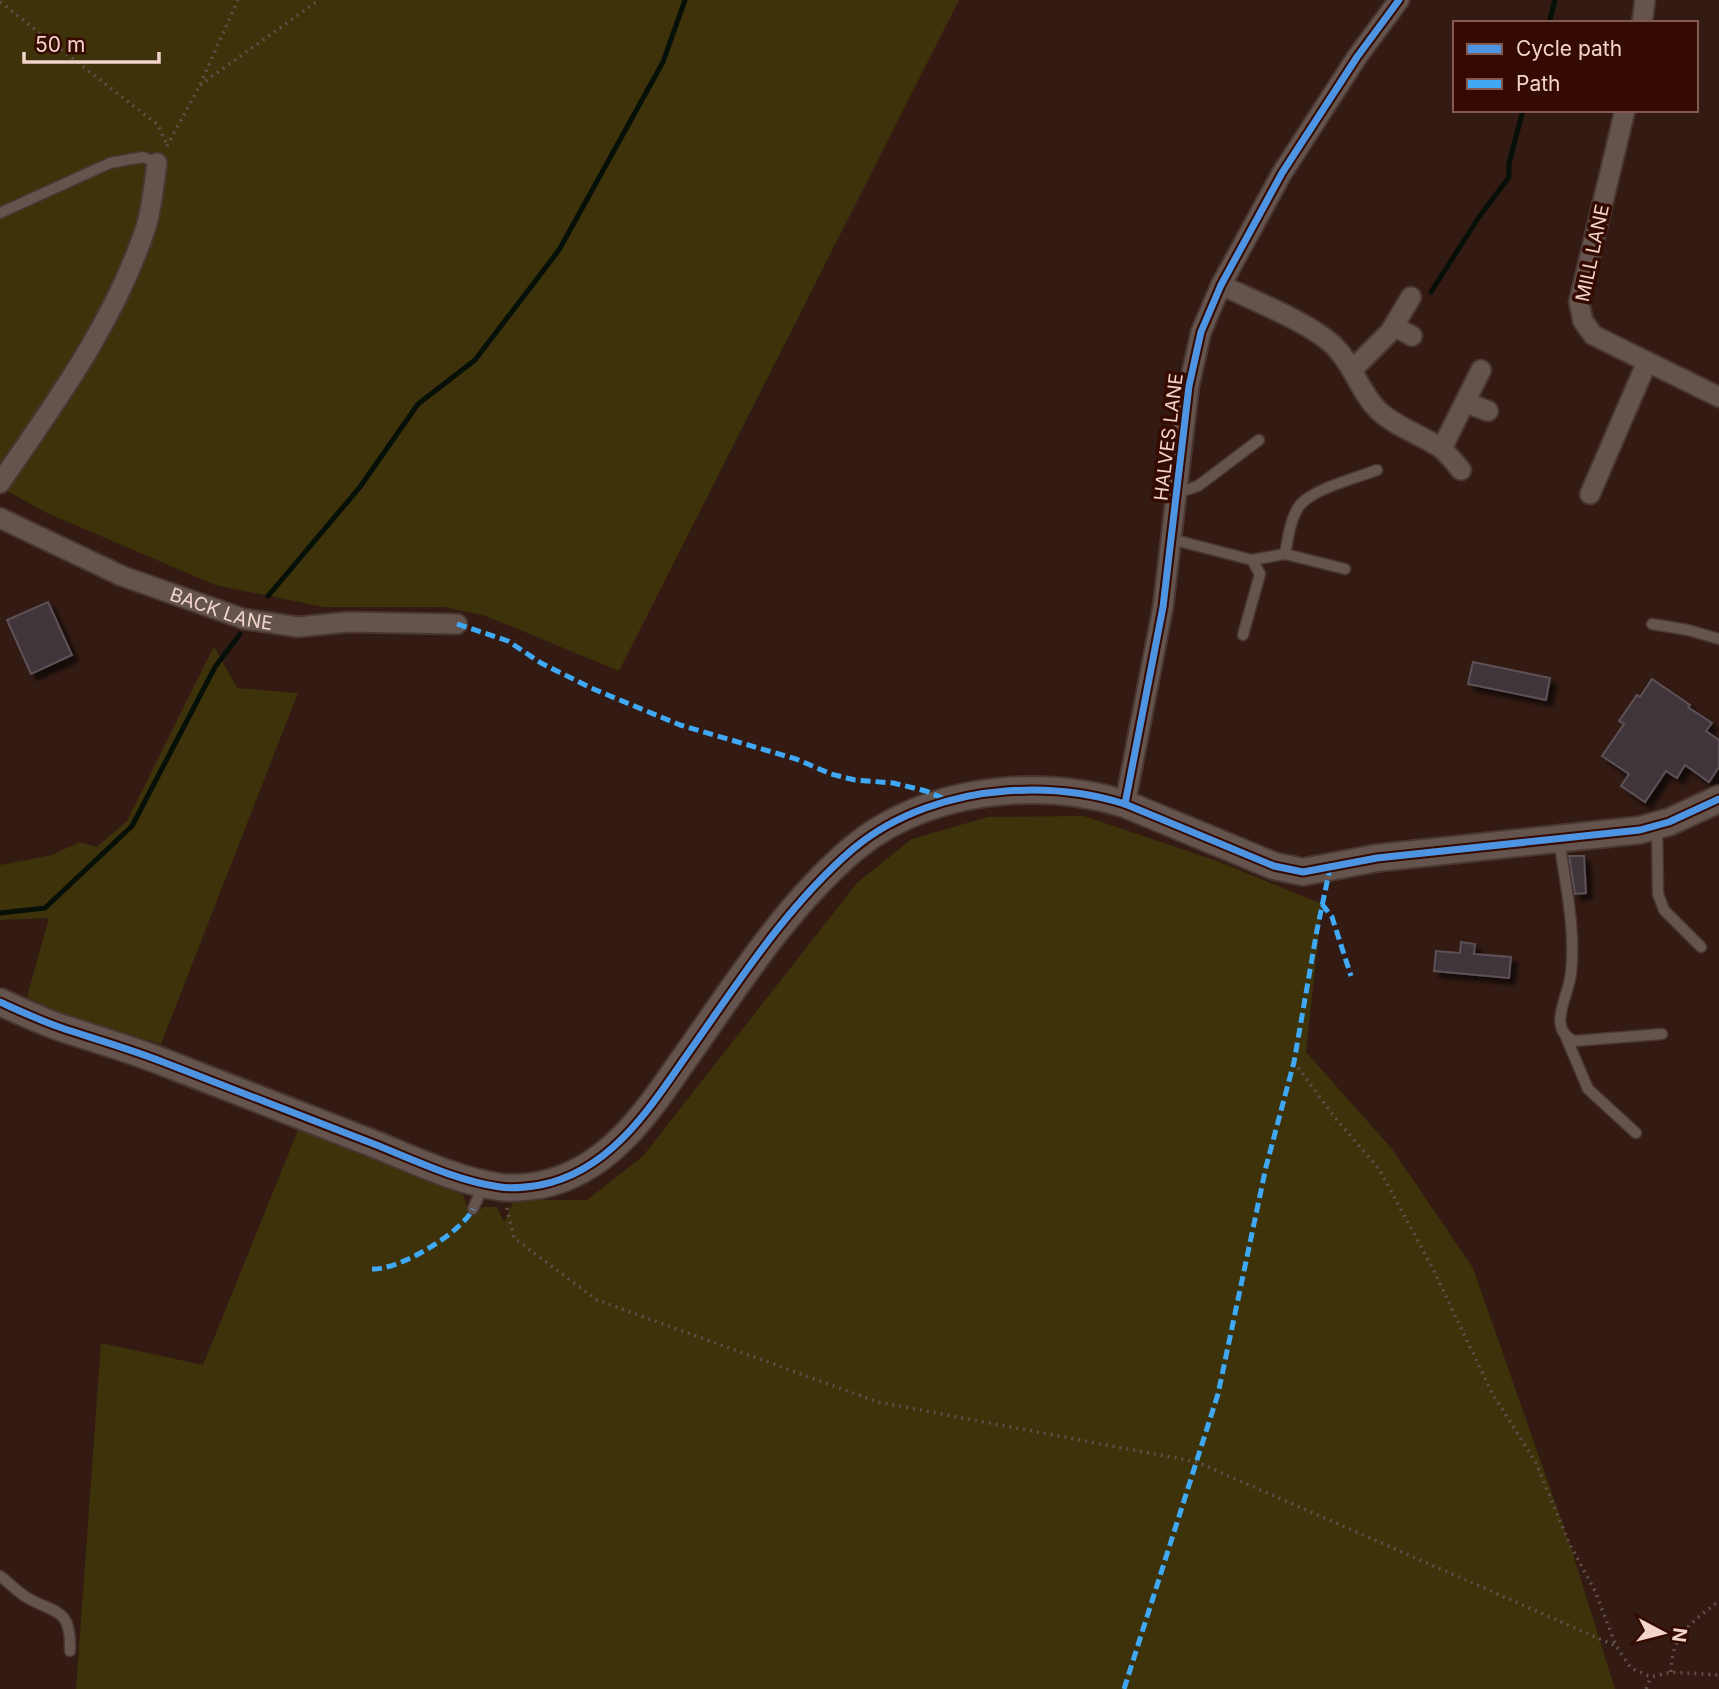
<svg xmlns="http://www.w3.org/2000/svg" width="1719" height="1689" viewBox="0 0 1719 1689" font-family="Inter,sans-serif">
<defs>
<filter id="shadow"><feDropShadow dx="6" dy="6" stdDeviation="2" flood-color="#0009"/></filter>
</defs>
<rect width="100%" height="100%" fill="#331b13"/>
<!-- green -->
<g fill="#3d3209">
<path d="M0,0H959L619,671L486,616L444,607H324L215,585L47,513L0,487Z"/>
<path d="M214,646L237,688L298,693L161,1044L63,1014L27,997L49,918L0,920V865L52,855L79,842L97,847L127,821Z"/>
<path d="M1084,816L1217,861L1322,904L1306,1052L1392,1149L1473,1268L1570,1545L1615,1689H76L101,1343L203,1365L299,1128L463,1195L467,1206L478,1211L484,1207H497L504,1222L514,1200H587L643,1156L857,883L912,839L988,817Z"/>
</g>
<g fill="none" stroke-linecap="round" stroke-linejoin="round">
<!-- stream -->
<g stroke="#061008" stroke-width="5">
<path d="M1549,23L1555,0"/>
<path d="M1431,292L1479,217L1509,177V163L1523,110"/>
<path d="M268,596L360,487L418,404L475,360L559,250L663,62L685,0"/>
<path d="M0,913L45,908L132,826L215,667L240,634"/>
</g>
</g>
<!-- building -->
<g fill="#41363b" stroke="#5c5157" stroke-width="2" filter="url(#shadow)">
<path d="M48,602L72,655L31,674L7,620Z"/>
<path d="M1473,662L1550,678L1546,700L1468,684Z"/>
<path d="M1652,679L1690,705L1688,707L1712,723L1706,731L1719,740V767L1709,782L1685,765L1677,778L1666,771L1645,802L1621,786L1629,774L1602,756L1624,724L1619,721L1637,695L1640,697Z"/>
<path d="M1569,856H1584L1586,893L1575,894Z"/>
<path d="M1461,942L1475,944L1474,954L1511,957L1509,978L1434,971L1436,951L1460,953Z"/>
</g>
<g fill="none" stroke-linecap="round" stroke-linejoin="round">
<defs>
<g id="lane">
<path d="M0,213L110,163L143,157L157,163"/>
<path d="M1177,493L1198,486L1259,440"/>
<path d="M1171,539L1252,560L1260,574L1243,635"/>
<path d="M1285,554C1288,539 1290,518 1300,505C1313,489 1356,478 1377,470"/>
<path d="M1252,560L1285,554L1345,569"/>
<path d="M1652,624L1688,630L1719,639"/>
<path d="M1657,828L1658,894L1664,910L1701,947"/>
<path d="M1559,839C1565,883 1576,929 1571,973C1569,996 1546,1028 1574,1041L1662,1034"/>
<path d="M1566,1037L1588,1089L1636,1133"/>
<path d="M473,1209L484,1184"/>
<path d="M0,1576C9,1583 17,1591 26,1597C57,1615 71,1607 70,1651"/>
</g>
<g id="street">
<path d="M1642,23L1645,0"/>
<path d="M1625,110L1579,302L1583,321L1593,335L1719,397"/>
<path d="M1221,285C1252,300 1311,323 1334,346C1353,364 1360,393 1379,411C1396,427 1420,434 1439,447C1447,452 1454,462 1461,470"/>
<path d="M1394,326L1412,336"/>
<path d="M1352,370L1390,332L1411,297"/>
<path d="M1467,403L1488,411"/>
<path d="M1442,448L1481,370"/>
<path d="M0,483C56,402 115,321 146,227C152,207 154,184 157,163"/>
<path d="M1590,494L1647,362"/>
<path id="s1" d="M0,518L122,576L244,619L298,627L348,622L457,624"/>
<path d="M1125,804L1163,607L1189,386L1201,332L1221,285L1282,173L1357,57L1399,0"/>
</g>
<path id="secondary" d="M0,1002C20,1011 41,1021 62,1028C95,1039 130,1049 163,1062C233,1089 304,1117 374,1144C414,1160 457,1181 500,1187C512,1189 528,1187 540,1185C607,1172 646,1114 682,1062C734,989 784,908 853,849C896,813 952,795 1006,791C1046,788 1087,792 1125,804L1274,866L1303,872L1377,858L1640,830L1669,822L1719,799"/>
</defs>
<!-- lane casing -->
<use href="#lane" stroke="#493631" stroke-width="13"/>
<!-- street casing -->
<use href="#street" stroke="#493631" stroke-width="23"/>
<!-- secondary casing -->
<use href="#secondary" stroke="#493631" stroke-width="30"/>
<!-- path -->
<g stroke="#604f49" stroke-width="3.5" stroke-dasharray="2 5" stroke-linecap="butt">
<path d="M0,2L158,125L167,145"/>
<path d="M200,85L319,0"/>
<path d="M167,146L199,87L238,0"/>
<path d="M1294,1062L1336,1119L1379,1169L1432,1267L1492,1393L1536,1463L1570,1545L1595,1591L1616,1646L1631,1668L1651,1677L1671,1672L1719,1675"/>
<path d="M507,1208L514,1238L597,1300L878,1402L1197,1462L1616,1646"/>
<path d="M1671,1672C1671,1635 1692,1622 1719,1601"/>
<path d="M1646,1689L1651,1677"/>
</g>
<!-- lane -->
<use href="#lane" stroke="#65534d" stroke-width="10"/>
<!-- street -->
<use href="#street" stroke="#65534d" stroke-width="19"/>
<!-- secondary -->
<use href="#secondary" stroke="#65534d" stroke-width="26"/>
<!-- quiet -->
<g stroke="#3fa9f5" stroke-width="5" stroke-dasharray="10 5" stroke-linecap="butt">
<path d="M457,624L508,641L541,663L591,688L680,725L796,759L831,774L855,780L893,783L926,791L947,800"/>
<path d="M1322,904L1332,917L1351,976"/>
<path d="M372,1269C400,1270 461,1233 473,1209"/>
<path d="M1124,1689L1218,1394L1266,1167L1294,1062L1317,930L1330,868"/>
</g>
<defs>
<g id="cycleway">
<path d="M1125,804L1163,607L1189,386L1201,332L1221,285L1282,173L1357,57L1399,0"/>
<path d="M0,1002C20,1011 41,1021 62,1028C95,1039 130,1049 163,1062C233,1089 304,1117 374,1144C414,1160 457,1181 500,1187C512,1189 528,1187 540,1185C607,1172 646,1114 682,1062C734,989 784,908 853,849C896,813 952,795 1006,791C1046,788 1087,792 1125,804L1274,866L1303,872L1377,858L1640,830L1669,822L1719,799"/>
</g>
</defs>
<!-- cycleway casing -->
<use href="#cycleway" stroke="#350a00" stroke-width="11"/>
<!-- cycleway -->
<use href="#cycleway" stroke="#4d94e3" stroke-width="7"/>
</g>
<g text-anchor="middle" stroke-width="7" stroke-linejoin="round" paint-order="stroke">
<!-- street labels -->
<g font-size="19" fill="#f2d4ca" stroke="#350a00">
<text transform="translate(1592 253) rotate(-78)" y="7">MILL LANE</text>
<text transform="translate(1168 437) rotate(-83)" y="7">HALVES LANE</text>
<text dy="7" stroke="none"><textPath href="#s1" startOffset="240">BACK LANE</textPath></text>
</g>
</g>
<!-- legend -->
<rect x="1453" y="21" width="245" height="91" fill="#350a00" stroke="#815b51" stroke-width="2"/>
<rect x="1467" y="44" width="35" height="10" fill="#4d94e3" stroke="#815b51" stroke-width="2"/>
<text x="1516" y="56" font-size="21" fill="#f2d4ca">Cycle path</text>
<rect x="1467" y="79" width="35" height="10" fill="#3fa9f5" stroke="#815b51" stroke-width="2"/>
<text x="1516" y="91" font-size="21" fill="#f2d4ca">Path</text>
<!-- north arrow -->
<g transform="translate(1663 1633) rotate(97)" stroke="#350a00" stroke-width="5" paint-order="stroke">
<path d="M0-5L12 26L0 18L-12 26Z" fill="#f2d4ca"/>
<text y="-10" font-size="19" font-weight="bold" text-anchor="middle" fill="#f2d4ca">N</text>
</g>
<!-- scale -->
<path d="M24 52v10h135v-10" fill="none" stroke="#f2d4ca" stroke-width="3.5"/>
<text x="35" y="52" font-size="21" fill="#f2d4ca" stroke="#350a00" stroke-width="5" paint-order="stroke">50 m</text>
</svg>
